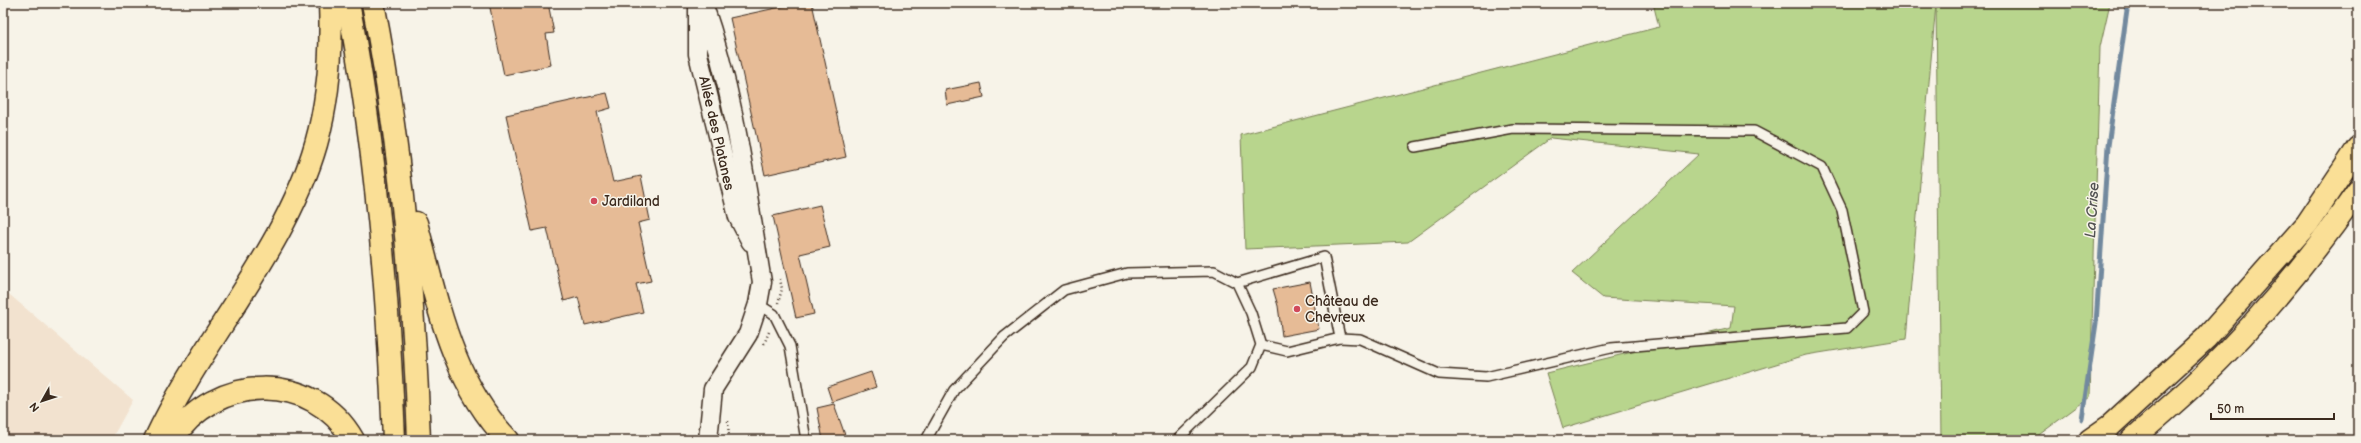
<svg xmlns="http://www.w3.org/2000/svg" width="2361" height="443" viewBox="0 0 2361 443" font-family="'Balsamiq Sans',sans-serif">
<rect width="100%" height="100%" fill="#f7f3e8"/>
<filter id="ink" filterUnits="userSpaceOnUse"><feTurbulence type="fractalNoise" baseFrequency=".025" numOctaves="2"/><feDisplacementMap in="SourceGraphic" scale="8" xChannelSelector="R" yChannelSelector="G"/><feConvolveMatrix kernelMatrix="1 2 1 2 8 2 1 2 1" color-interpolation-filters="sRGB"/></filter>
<g filter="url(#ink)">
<!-- built -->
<path fill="#f2e2cf" d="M3,289L133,400L111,440H3Z"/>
<!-- green -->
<path fill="#b8d58d" stroke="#7a8056" d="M1653,3H2110L2100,47L2090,397L2032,440H1941L1936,4L1906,339L1806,355L1563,428L1546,373L1731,328L1734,306L1603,298L1572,273L1699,154L1551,138L1408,242L1245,249L1241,135L1659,27Z"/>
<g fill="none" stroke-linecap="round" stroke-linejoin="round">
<!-- stream -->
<path stroke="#72899e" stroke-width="5" d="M2082,419L2096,323L2108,146L2128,3"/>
</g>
<!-- building -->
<g fill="#e6bb96" stroke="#3b2a1e">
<path d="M489,3H548L554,33L546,34L551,65L504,75Z"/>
<path d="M799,3H812L846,157L765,175L730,18Z"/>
<path d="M981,83L984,97L947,105L945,90Z"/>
<path d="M607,93L611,108L597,112L613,182L641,176L650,220L638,223L651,281L636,284L643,312L585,325L578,297L564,301L547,228L532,231L506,115Z"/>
<path d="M820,205L830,247L800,254L814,314L796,318L773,216Z"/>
<path d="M1310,282L1319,329L1282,336L1278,306L1273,289Z"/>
<path d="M871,372L876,387L832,402L827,387Z"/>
<path d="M834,404L845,435V440H823L817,408Z"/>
</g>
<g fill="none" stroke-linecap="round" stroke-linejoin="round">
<defs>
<g id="lane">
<path d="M1237,283L1324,257L1340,338L1287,351L1261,345"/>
<path d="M758,304L774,314L790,346L806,440"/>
<path d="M1340,338L1360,339L1439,374L1486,377L1611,348L1847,328L1863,312L1842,210L1822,167L1754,131L1513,129L1415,147"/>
<path d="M926,440L954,390L1004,337L1064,290L1127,273L1214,271L1237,283L1251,313L1261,345L1252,367L1177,440"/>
</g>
<g id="street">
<path d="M703,3C735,95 746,186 762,282L758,304L748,334L713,389L708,440"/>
<path d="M698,4V54L738,217L751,242"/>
</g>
<g id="highway">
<path d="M348,3C376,147 388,293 394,440"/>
<path d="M373,3C401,147 414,293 419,440"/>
<path d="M416,223C437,300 451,381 508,440"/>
<path d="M155,440C202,340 286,249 316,144C329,98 332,50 330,3"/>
<path d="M172,440C213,374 313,369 353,440"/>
<path d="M2090,440L2110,426L2206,338L2307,224L2358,148"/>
<path d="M2132,440C2154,420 2176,402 2198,381C2257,324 2311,258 2358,191"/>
</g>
</defs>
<!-- lane casing -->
<use href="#lane" stroke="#3b2a1e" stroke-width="12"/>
<!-- street casing -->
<use href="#street" stroke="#3b2a1e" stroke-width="21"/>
<!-- highway casing -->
<use href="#highway" stroke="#3b2a1e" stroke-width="25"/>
<!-- path -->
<g stroke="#3b2a1e" stroke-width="2.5" stroke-dasharray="1 3" stroke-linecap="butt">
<path d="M778,303L782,289L780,279"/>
<path d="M764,344L769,332"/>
<path d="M728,421L729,440"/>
</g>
<!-- lane -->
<use href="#lane" stroke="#f7f3e8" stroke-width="9"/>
<!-- street -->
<use href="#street" stroke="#f7f3e8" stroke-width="18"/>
<!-- highway -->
<use href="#highway" stroke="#fadf96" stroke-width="22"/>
</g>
</g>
<!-- markers -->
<g fill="#d1495b" stroke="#f7f3e8" stroke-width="1.5">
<circle cx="594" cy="201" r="4"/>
<circle cx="1297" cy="309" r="4"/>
</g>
<g text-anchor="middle" stroke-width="3" stroke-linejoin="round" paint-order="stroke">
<!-- street labels -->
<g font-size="14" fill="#3b2a1e" stroke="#f7f3e8">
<text transform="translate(717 133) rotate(77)" y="5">Allée des Platanes</text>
</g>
<!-- poi labels -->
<g font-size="14" fill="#3b2a1e" stroke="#f7f3e8" text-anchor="start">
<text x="602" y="206">Jardiland</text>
<text x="1305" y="306">Château de<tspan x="1305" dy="16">Chevreux</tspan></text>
</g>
<!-- water labels -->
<g font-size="15" font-style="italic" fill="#525253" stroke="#f7f3e8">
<text transform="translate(2092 210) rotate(-86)" y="5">La Crise</text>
</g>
</g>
<!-- margin -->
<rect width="2361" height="443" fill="none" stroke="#f7f3e8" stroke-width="16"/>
<rect x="8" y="8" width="2345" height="427" fill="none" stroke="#3b2a1e" stroke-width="1.5" filter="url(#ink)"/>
<!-- north arrow -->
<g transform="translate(42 401) rotate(231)" stroke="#f7f3e8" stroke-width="3" paint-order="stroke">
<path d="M0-3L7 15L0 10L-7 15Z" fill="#3b2a1e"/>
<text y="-6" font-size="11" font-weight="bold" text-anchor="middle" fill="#3b2a1e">N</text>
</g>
<!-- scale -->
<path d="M2211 413v6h123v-6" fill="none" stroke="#3b2a1e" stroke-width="2"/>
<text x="2217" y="413" font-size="12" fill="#3b2a1e" stroke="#f7f3e8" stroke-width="3" paint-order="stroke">50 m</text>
</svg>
